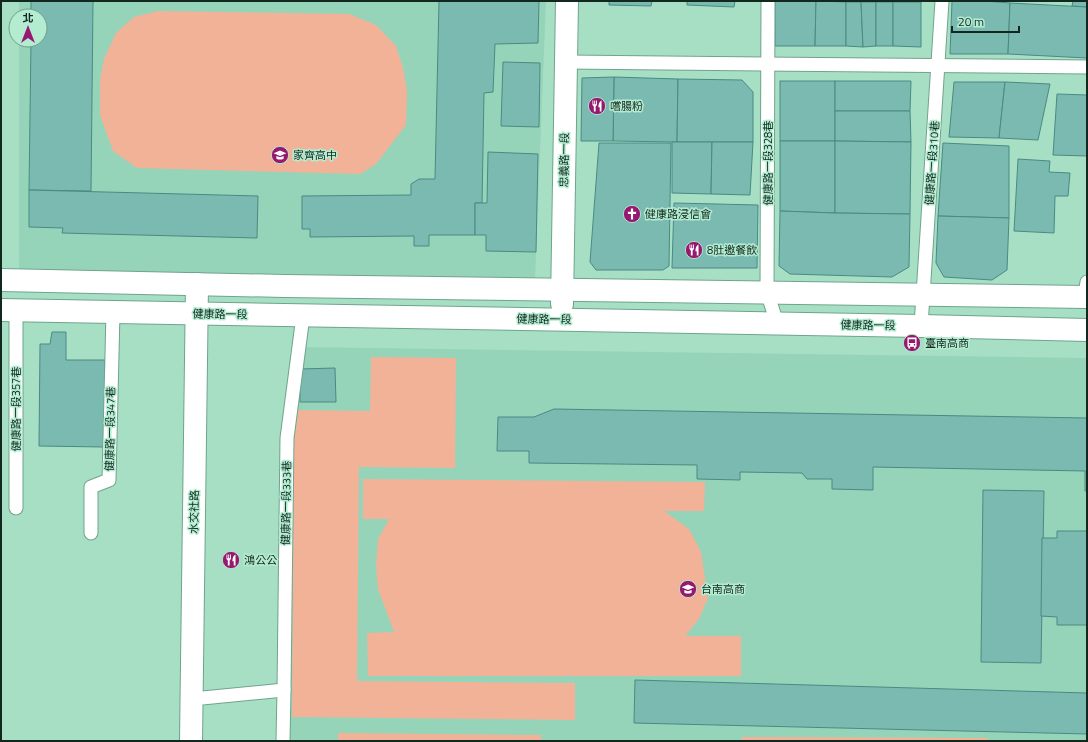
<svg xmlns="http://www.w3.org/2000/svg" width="1088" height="742" viewBox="0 0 1088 742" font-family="'Titillium Web','Noto Sans TC',sans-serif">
<rect width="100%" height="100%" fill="#a7dfc5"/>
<!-- built -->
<g fill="#95d4b8">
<path d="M19,1H546L535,279L19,270V40H40V16H19Z"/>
<path d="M301,347L1087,358V741H288L290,437Z"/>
</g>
<!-- green -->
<g fill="#f2b297">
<path d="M158,11L349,14L376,25L396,46L403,68L407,90L406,125L376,164L360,174L137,168L113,151L100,115V80L104,59L116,33L134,17Z"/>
<path d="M371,357L456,358L455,468L359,467L357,681L575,683V720L292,717L294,433L298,410L370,411Z"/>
<path d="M363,479L705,482L704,511H664L689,529L701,552L708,598L699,619L685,636H741V676H368L367,633L394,632L378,589L376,565L378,539L389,519H363Z"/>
<path d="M338,733L541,735V741H338Z"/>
<path d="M742,737L988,738L989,741H742Z"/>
</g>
<!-- building -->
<g fill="#7abab1" stroke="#4a8a82">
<path d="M31,1H93L91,191L29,190L31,40H40V16H31Z"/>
<path d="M439,1H539L538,43L495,44L493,92L484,93L482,203H475V235H429V246H414V236L310,237V229H302V196L411,195V184L419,179H435Z"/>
<path d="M609,1H652L651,6L609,5Z"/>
<path d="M687,1H735L734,7L687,5Z"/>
<path d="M775,1H816L815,46H775Z"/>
<path d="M816,1L846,2V46H815Z"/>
<rect x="846" y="1" width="75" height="1"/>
<path d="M952,1H985L1010,3L1008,54H950Z"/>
<path d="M1073,1H1087V7L1072,6Z"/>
<path d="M846,2H861L863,47L846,46Z"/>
<path d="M861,2H876V46L863,47Z"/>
<rect x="876" y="2" width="17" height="44"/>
<path d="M893,2H921V47L893,46Z"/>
<path d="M1010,3L1087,7V58L1008,54Z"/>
<path d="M503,62L540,63L539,127L501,126Z"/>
<path d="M614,77L678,79L677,142L613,141Z"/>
<path d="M614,77L613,141H581L582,78Z"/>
<path d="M678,79L742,80L753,92V142H677Z"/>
<rect x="780" y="81" width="55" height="60"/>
<path d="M835,81H911L910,111H835Z"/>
<path d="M954,82H1005L999,138L949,137Z"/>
<path d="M1005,82L1050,84L1038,140L999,138Z"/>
<path d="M1057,94L1087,95V156L1053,155Z"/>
<path d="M835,111H910L911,142L835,141Z"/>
<path d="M780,141H835V213L780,211Z"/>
<path d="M835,141L911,142L910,214L835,213Z"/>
<path d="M672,142H712L711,194L672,193Z"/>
<path d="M712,142H753L750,195L711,194Z"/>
<path d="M599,143H671L669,266L663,270H596L590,262Z"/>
<path d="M943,143L1009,146V218L938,216Z"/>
<path d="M488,152L538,154L536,252L486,251V235H475V203H487Z"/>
<path d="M1018,159L1050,161L1049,172L1070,173L1068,196H1055L1054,233L1014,231Z"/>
<path d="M29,190L258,196L257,238L62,233L63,228L29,227Z"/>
<path d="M674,203L758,205L757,268H672Z"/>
<path d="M780,211L835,213L910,214L909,267L892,277L790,274L779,266Z"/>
<path d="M938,216L1009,218L1007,270L992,280L944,277L936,263Z"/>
<path d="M52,332H66V360H105L104,447L39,446L40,344H50Z"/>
<path d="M335,368L336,402H300V369Z"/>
<path d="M554,409L1087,418V491H1085V471L873,467V490L832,489V479H807L802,473L740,472V480L697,479V465L529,463V451H497L498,417H534Z"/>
<path d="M983,490L1044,491L1041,663L981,662Z"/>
<path d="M1057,531H1087V625H1057V617L1041,616L1042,538H1057Z"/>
<path d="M635,680L1087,693V734L634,723Z"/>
</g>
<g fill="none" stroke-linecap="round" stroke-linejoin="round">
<defs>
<g id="lane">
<path d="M768,1L767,292L777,323"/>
<path d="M566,62L1087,67"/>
<path d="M1085,296L1087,282"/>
<path d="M921,326L942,1"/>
<path d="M16,508V310"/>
<path d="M91,533V487L109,480L113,312"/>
<path d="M192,699L284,690L287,438L303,316"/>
<path d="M283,741L284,690"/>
</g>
<path id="street" d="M191,741L197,284"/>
<g id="secondary">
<path d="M1,280L284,286L1087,297"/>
<path d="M562,304L567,1"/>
<path d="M1,310L921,326L1087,330"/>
</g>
</defs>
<!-- lane casing -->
<use href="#lane" stroke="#6fa48c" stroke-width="15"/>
<!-- street casing -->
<use href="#street" stroke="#6fa48c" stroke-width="24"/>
<!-- secondary casing -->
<use href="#secondary" stroke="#6fa48c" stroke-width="24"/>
<!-- lane -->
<use href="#lane" stroke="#fff" stroke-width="13"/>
<!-- street -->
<use href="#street" stroke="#fff" stroke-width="22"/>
<!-- secondary -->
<use href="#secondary" stroke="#fff" stroke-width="22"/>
</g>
<!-- icons -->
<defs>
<symbol id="restaurant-disc" viewBox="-11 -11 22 22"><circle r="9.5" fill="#97186f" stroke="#b4ecd2"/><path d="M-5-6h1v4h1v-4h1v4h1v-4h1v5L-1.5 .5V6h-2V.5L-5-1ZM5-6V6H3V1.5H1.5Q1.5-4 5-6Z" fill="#fff"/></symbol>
<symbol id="school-disc" viewBox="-11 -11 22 22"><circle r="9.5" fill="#97186f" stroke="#b4ecd2"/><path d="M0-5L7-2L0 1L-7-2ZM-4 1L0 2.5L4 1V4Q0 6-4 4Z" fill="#fff"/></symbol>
<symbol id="church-disc" viewBox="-11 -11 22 22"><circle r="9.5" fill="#97186f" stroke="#b4ecd2"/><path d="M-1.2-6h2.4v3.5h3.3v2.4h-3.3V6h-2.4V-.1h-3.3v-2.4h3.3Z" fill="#fff"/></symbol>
<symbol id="bus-disc" viewBox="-11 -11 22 22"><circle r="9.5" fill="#97186f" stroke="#b4ecd2"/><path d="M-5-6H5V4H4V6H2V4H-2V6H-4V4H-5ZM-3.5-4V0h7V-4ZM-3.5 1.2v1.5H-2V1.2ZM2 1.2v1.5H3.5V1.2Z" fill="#fff"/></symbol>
<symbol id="university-disc" viewBox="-11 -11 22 22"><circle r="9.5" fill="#97186f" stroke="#b4ecd2"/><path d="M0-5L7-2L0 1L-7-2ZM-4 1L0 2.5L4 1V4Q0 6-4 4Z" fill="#fff"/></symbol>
</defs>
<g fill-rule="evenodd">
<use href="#restaurant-disc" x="587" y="96" width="20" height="20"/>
<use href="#school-disc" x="270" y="145" width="20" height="20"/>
<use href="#church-disc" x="622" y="204" width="20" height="20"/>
<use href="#restaurant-disc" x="684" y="240" width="20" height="20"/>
<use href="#bus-disc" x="902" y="333" width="20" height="20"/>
<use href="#restaurant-disc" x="221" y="550" width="20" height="20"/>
<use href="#university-disc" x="678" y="579" width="20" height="20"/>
</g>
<g text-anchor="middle" stroke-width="3" stroke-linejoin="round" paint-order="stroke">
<!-- poi labels -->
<g font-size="11" fill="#12281e" stroke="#b4ecd2" text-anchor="start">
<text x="610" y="110">嚐腸粉</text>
<text x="293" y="159">家齊高中</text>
<text x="645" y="218">健康路浸信會</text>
<text x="707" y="254">8肚邀餐飲</text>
<text x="925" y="347">臺南高商</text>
<text x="244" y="564">鴻公公</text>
<text x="701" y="593">台南高商</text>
</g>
<!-- street labels -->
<g font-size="11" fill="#12281e" stroke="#b4ecd2">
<text transform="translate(564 160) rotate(-89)" y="4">忠義路一段</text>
<text transform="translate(768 163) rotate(-90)" y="4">健康路一段328巷</text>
<text transform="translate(932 163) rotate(-86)" y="4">健康路一段310巷</text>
<text transform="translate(220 314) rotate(1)" y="4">健康路一段</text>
<text transform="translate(544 319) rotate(1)" y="4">健康路一段</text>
<text transform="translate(868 325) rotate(1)" y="4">健康路一段</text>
<text transform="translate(16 409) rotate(-90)" y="4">健康路一段357巷</text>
<text transform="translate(110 429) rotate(-89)" y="4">健康路一段347巷</text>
<text transform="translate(286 503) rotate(-89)" y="4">健康路一段333巷</text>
<text transform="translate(194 512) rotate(-89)" y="4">水交社路</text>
</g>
</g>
<!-- border -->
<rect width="1088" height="742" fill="none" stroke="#12281e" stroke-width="4"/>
<!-- north arrow -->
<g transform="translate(28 28)"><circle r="19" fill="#b4ecd2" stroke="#739e8a"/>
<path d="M0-3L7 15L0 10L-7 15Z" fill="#97186f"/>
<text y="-6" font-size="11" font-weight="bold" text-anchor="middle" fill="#12281e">北</text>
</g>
<!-- scale -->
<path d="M952 26v6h67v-6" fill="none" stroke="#12281e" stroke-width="2"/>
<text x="958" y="26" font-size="12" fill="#12281e" stroke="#b4ecd2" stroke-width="3" paint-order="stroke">20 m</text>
</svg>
